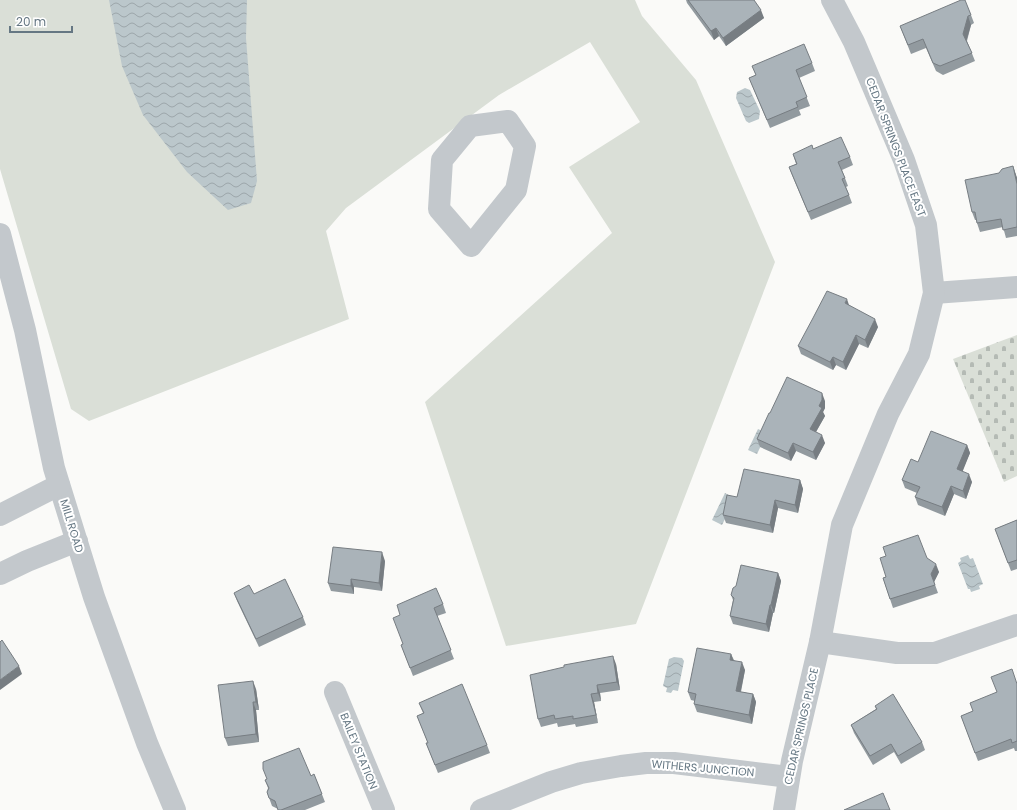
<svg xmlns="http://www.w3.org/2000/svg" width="1017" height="810" viewBox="0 0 1017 810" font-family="Poppins,sans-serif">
<defs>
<pattern id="cemetery-stones" width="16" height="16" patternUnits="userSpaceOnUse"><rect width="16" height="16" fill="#dadfd7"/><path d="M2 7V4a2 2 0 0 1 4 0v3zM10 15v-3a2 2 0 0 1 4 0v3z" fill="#b4bab4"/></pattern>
<pattern id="water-waves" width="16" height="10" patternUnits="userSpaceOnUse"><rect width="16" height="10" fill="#bbc7cb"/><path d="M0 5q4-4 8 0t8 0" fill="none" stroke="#9ca6aa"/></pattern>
</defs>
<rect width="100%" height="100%" fill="#fafaf8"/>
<!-- grass -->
<path fill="#dadfd7" d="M0,0H635L642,16L696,80L775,262L636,624L506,646L425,402L612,233L569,167L640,122L590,42L499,95L346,208L326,231L349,319L89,421L71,409L0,169Z"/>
<!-- cemetery -->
<path fill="url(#cemetery-stones)" d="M1017,335V476L1004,482L953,359Z"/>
<!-- water -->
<g fill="url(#water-waves)">
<path d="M109,0H247L246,38L257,181L251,203L228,210L187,172L143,115L122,66Z"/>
<path d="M745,88L750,90L760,111L759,119L749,123L746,121L736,98L737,92Z"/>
<path d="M758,429L767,433L757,454L748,450Z"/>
<path d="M725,493L735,499L722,525L712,520Z"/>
<path d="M968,555L970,559L973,558L983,584L979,586L980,589L971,592L970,589H968L958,563L961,561L960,558Z"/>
<path d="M674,657L682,658L684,661L678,691L673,690L671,693L666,692L667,688L663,686L669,659Z"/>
</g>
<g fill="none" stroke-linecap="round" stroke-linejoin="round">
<!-- minor -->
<g stroke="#c3c8cc" stroke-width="22">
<path d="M508,121L525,146L516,190L471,246L439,209L442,160L470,126Z"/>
<path d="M0,234L25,330L54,468L94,597L147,743L175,810"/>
<path d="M934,293L1017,287"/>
<path d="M0,515L59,485"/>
<path d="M0,574L27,561L77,541"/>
<path d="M820,642L897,653H935L1017,625"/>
<path d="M335,692L384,810"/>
<path d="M481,810L551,782L581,773L621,766L646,763H674L789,777"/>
<path d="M784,810L792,761L820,642L842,525L888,414L919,354L934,293L926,225L904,160L854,42L832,0"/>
</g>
</g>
<!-- wall -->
<g fill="#929a9f">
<path d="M686,0H754L764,18L726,46L719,36L714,40L687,3Z"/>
<path d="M971,15L974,23L971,25L967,41L975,61L943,75L936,71L926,48L911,54L900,26Z"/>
<path d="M812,63L815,71L799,78L810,106L799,110L801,115L770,128L749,78L756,75L752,66Z"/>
<path d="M813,149L850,157L853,165L842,170L848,186L846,187L852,203L811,220L792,175L789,167L796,164L793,154Z"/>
<path d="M1013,166L1017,178V236L1006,238L1003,227L980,232L976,220H975L972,212L999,173Z"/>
<path d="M849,305L878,327L868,348L859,344L846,370L836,365L833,370L801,354L798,346Z"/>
<path d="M825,401V408L823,412L825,416L816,432L825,443L816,460L796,451L791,461L760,447L757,439L770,413Z"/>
<path d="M967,445L970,453L962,471L972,482L966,499L954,494L945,516L918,505L915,497L917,493L905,488L902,480L918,462Z"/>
<path d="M800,480L803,489L798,513L778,508L773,533L726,523L723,515L737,497Z"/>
<path d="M1017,520V569L1011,571L995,529Z"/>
<path d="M927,558L939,572L934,582L938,593L893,608L883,578Z"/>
<path d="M385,561L382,591L354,587V594L331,591L328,583Z"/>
<path d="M778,573L781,581L774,613H773L769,632L733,624L730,616L733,600L731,595Z"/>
<path d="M234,593L303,617L306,625L259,647L237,601Z"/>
<path d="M443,604L446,613L437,616L454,659L413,676L401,645L403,644L400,615Z"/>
<path d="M731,654L734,660L745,670L741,692L753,694L756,702L752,724L697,712L694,704L695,701L691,700L688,692Z"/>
<path d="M616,664L620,690L600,693L601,701L594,702L598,723L576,727L575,724L558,727L557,723L541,727L538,719Z"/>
<path d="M1017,684V751H1015L1014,748L978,761L961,716L973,711L997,692Z"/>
<path d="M256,689L259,710H256L259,742L228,746L225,738Z"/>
<path d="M419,703L487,745L490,753L438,773L426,743H428L417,716L423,713Z"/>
<path d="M875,706L922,742L925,750L901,764L894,752L873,765L854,733L851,725L876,709Z"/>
<path d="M314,774L325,802L305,810H278V809L272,806L267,792L268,788L265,780L311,776Z"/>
</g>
<!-- shaded-wall -->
<g fill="#777d82">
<path d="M761,10L764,18L726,46L723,38Z"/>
<path d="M968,16L971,25L966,42L963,34Z"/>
<path d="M716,28L719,36L714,40L711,31Z"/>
<path d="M1013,166L1017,178V184Z"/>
<path d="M847,299L850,308L845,303Z"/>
<path d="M875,319L878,327L868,348L865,340Z"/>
<path d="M856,335L859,344L846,370L843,362Z"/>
<path d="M833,357L836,365L833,370L830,362Z"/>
<path d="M822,393L825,401V408L823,412L825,416L813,437L810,429Z"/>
<path d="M822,435L825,443L816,460L813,452Z"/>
<path d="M793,443L796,451L791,461L788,453Z"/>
<path d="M967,445L970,453L960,478L957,469Z"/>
<path d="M969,474L972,482L966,499L963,491Z"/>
<path d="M800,480L803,489L798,513L795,505Z"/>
<path d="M951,486L954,494L945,516L942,507Z"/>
<path d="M775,500L778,508L773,533L770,525Z"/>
<path d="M382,552L385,561L382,591L379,583Z"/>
<path d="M936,564L939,572L934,582L938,593L931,574Z"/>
<path d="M778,573L781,581L774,613L771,605Z"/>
<path d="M351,579L354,587V594L351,586Z"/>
<path d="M770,605L773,613L769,632L766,624Z"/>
<path d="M731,654L734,662L730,660Z"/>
<path d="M613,656L616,664L620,690L617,682Z"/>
<path d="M742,662L745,670L739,699L736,691Z"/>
<path d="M19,666L22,674L0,690V680Z"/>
<path d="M253,681L256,689L259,710L256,702Z"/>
<path d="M597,685L600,693L601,701L598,693Z"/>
<path d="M591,694L594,702L598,723L596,715Z"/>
<path d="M753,694L756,702L752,724L749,715Z"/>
<path d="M253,702L256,710L259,742L256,734Z"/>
</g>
<!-- building -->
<g fill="#aab3b9" stroke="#777d82">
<path d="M688,0H754L761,10L723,38L716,28L711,31Z"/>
<path d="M961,0H965L971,15L968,16L963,34L972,53L940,66L933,63L923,39L908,45L900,26Z"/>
<path d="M804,44L812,63L796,70L807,97L796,102L798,107L767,120L749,78L756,75L752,66Z"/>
<path d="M841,137L850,157L838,162L845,178L842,179L849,195L808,212L789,167L797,164L793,154L812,145L813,149Z"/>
<path d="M1013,166L1017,184V227L1003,230L1001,219L977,223L975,212H972L965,180L999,173L1002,169Z"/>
<path d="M827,291L847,299L845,303L875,319L865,340L856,335L843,362L833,357L830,362L798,346L813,318Z"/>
<path d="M787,377L822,393V400L819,406L822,408L810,429L822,435L813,452L793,443L788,453L757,439L769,413H770Z"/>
<path d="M931,431L967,445L957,469L969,474L963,491L951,486L942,507L915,497L920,487L902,480L911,459L918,462Z"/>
<path d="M744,469L800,480L795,505L775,500L770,525L723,515L727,495L737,497Z"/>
<path d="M1017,520V560L1008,563L995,529Z"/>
<path d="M918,535L927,558L936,564L931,574L935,585L890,599L883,578L886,577L880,558L886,556L883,547Z"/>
<path d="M333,547L382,552L379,583L351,579V586L328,583Z"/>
<path d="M741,565L778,573L771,605H770L766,624L730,616L734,598L731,595L733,588L736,586Z"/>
<path d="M285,579L303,617L256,639L234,593L249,585L254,594Z"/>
<path d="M436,588L443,604L434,608L451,650L410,668L401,645L403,644L393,618L400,615L397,605Z"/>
<path d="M2,640L19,666L0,680V642Z"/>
<path d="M697,648L731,654L730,660L742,662L736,691L753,694L749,715L694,704L696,694L688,692Z"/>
<path d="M613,656L617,682L597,685L598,693L591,694L596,715L573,719V716L555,719L554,715L538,719L530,675L564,667V665Z"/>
<path d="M1012,669L1017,684V741L1012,743L1011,739L975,753L961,716L973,711L970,703L997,692L991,677Z"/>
<path d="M253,681L256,702H253L256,734L225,738L218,685Z"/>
<path d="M462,684L487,745L435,765L426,743H428L417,716L424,713L419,703Z"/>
<path d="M893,694L922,742L898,756L891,744L870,756L851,725L877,709L875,706Z"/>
<path d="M299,748L311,776L314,774L322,794L281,810H278L275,801L269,798L267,792L269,788L265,780L267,779L263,769V762Z"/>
<path d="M883,793L890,810H844Z"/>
</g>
<g text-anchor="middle" stroke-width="4" stroke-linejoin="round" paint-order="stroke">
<!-- street labels -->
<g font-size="11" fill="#657783" stroke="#fff">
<text transform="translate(896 147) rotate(69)" y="4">CEDAR SPRINGS PLACE EAST</text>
<text transform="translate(72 526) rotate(73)" y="4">MILL ROAD</text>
<text transform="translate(801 726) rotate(-77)" y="4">CEDAR SPRINGS PLACE</text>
<text transform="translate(359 751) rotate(68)" y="4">BAILEY STATION</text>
<text transform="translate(703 768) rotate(5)" y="4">WITHERS JUNCTION</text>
</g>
</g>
<!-- scale -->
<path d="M10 26v6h62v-6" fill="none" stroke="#657783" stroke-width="2"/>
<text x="16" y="26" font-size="12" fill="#657783" stroke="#ffffff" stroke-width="3" paint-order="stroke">20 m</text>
</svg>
